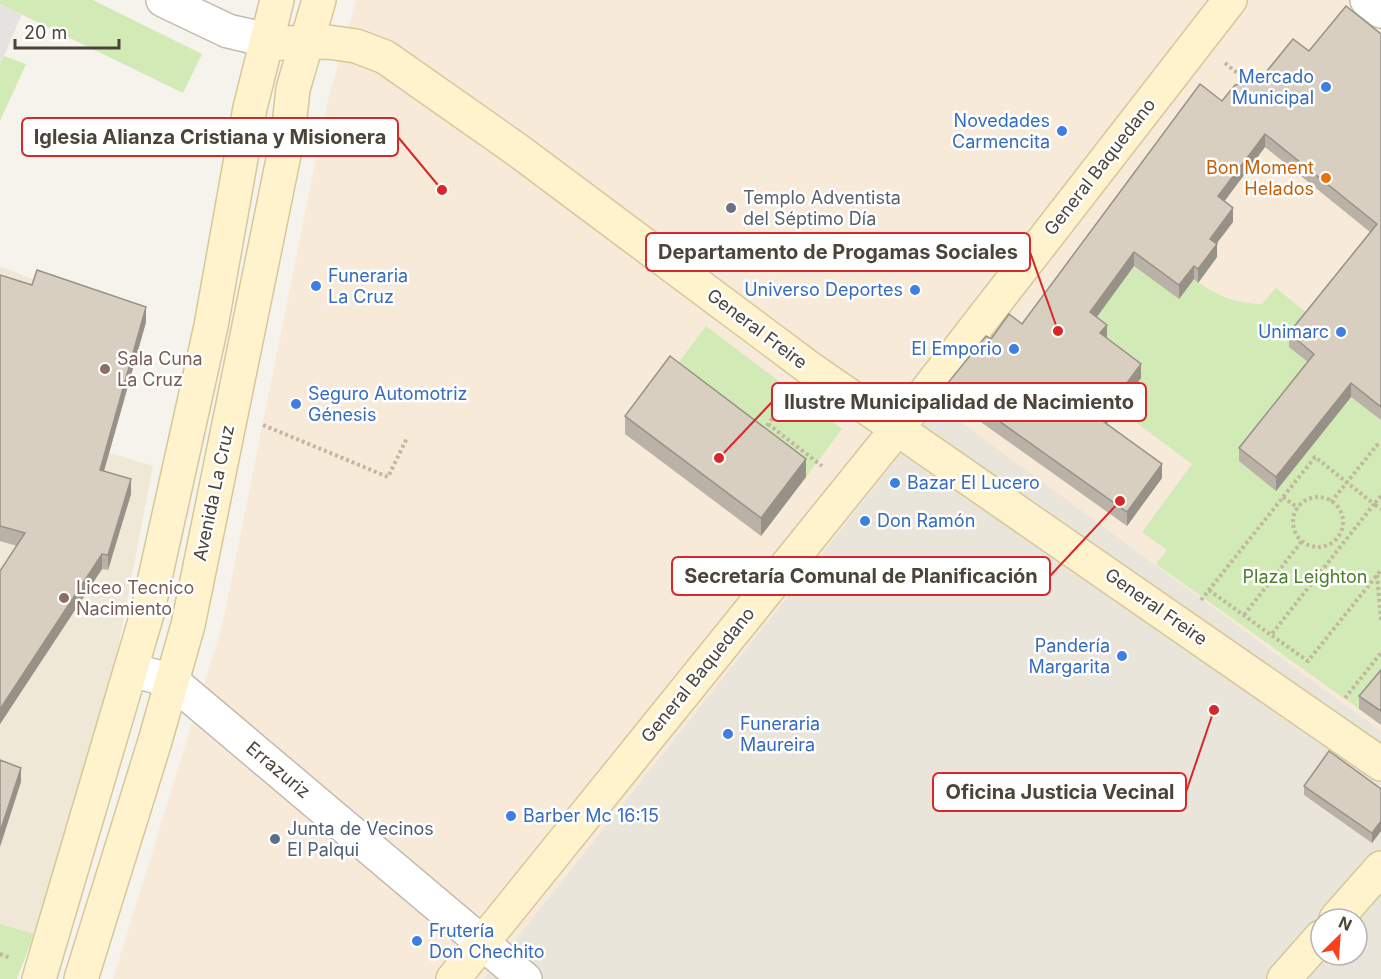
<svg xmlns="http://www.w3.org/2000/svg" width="1381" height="979" viewBox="0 0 1381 979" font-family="Inter,sans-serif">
<rect width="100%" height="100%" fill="#f6f3ec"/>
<!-- residential -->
<path fill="#eae5da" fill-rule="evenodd" d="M939,405L1381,731V979H484ZM1321,919H1357V955H1321Z"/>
<!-- commercial -->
<path fill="#f7ead8" d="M356,0H1381V731L939,406L484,979H113L222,626L327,104Z"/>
<!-- education -->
<path fill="#efe8d6" d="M0,266L91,303L55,436L153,466L102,731L34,934L0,924Z"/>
<!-- green -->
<g fill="#d2eab5">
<path d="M0,0H93L202,54L183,93L0,4Z"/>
<path d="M4,56L26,64L0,121V65Z"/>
<path d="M1149,246L1179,298L1194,279C1217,296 1234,303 1262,304L1276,288L1313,318L1351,396L1381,420V683L1359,709L1156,564L1167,550L1142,532L1192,464L1118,409L1141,378L1090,326Z"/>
<path d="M706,326L842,429L806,477L670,374Z"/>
<path d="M0,924L34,934L17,979H0Z"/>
</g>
<!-- parking -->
<path fill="#e5e3e0" d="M0,4L22,14L0,65Z"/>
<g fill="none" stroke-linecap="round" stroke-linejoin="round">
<defs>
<path id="minor" d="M132,670L172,681L525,979"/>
<g id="tertiary">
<path d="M163,0L228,31L280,43"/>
<path d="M1367,0L1381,11"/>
</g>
<g id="secondary">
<path d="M280,43L328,42L356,46L385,57L516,149L808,367L1381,764"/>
<path d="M1336,919L1381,868"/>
<path d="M39,979L147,614L211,326L250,108L277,0"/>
<path d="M81,979L155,741L188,625L288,135L293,89L319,0"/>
<path d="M453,979L897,429L1230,0"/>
<path d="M1284,979L1321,937"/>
</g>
</defs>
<!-- minor casing -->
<use href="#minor" stroke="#c2bbae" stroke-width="36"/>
<!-- tertiary casing -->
<use href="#tertiary" stroke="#c2bbae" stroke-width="36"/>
<!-- secondary casing -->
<use href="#secondary" stroke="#d6c79b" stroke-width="36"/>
<!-- path -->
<g stroke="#c4b79f" stroke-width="4" stroke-dasharray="3 3" stroke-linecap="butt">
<path d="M1225,63L1252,85"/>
<path d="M768,424L822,466"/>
<path d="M263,425L388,477L407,438"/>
<path d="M767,426L789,395"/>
<path d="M1381,496L1374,504L1381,509"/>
<path d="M1283,497L1298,508"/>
<circle cx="1318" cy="522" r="25"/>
<path d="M1331,502L1377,445L1381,448"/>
<path d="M1377,575L1381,620"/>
<path d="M1209,590L1271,635"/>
<path d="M1201,600L1315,457L1374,504L1271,635L1308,661L1381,570"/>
<path d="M1244,615L1302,541"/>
<path d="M1345,698L1381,653"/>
<path d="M0,954L11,958"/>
</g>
<!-- minor -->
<use href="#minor" stroke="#fff" stroke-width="33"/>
<!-- tertiary -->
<use href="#tertiary" stroke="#fff" stroke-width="33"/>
<!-- secondary -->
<use href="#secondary" stroke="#fff3cd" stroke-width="33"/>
</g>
<!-- wall -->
<g fill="#bab2a6">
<path d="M1381,34V420L1351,397L1276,491L1239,461V448L1308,362L1289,347V333L1370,232L1265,147L1224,201L1233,222L1217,243V257L1198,283L1194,279L1179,299L1134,266L1097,317L1107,338L1141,378L1107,424L1162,478L1127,526L947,398V384L991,339L1022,324L1222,101L1258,82L1309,51Z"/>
<path d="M0,275L146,322L104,471L131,494L108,570L102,569L0,724V571L17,546L0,541Z"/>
<path d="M625,416L806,477L761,536L625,434Z"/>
<path d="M1381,670V725L1359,709V696Z"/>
<path d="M1304,786L1381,789V831L1372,843L1304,795Z"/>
</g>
<!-- shaded-wall -->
<g fill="#979187">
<path d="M1265,134V147L1218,210V196Z"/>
<path d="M1233,208V222L1210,252V239Z"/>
<path d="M1217,244V257L1198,283V269Z"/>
<path d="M1134,252V266L1090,326V312Z"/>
<path d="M1194,266V279L1179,299V285Z"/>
<path d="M146,307V322L100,485V470Z"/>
<path d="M1107,325V339L1100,333Z"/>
<path d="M1141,364V378L1100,433V419Z"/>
<path d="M1351,383V397L1276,491V477Z"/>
<path d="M806,459V477L761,536V518Z"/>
<path d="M1162,464V478L1127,526V512Z"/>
<path d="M131,479V494L108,570V555Z"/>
<path d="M102,554V569L0,724V709Z"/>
<path d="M21,768V782L0,847V832Z"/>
<path d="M1381,821V831L1372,843V833Z"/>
</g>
<!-- building -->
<g fill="#d8cfc1" stroke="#979187" stroke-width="1.5">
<path d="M1346,6L1381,34V407L1351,383L1276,477L1239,448L1314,354L1289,333L1377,224L1265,134L1218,196L1233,208L1210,239L1217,244L1198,269L1194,266L1179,285L1134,252L1090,312L1107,325L1100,333L1141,364L1100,419L1162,464L1127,512L947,384L986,336L991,339L1009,314L1022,324L1200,84L1222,101L1235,85L1258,82L1293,39L1309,51Z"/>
<path d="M37,270L146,307L100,470L131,479L108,555L102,554L0,709V571L25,533L0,526V275L32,285Z"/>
<path d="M670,356L806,459L761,518L625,416Z"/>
<path d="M1381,670V711L1359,696Z"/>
<path d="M1329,751L1381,789V821L1372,833L1304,786Z"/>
<path d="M0,760L21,768L0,832Z"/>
</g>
<!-- markers -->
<g fill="#3f7fe0" stroke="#fff" stroke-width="2">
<circle cx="1326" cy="87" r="6"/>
<circle cx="1062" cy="131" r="6"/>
<circle cx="316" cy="286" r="6"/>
<circle cx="915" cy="290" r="6"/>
<circle cx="1341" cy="332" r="6"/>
<circle cx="1014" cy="349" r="6"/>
<circle cx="296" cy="404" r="6"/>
<circle cx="895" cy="483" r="6"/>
<circle cx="865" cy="521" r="6"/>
<circle cx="1122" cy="656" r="6"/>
<circle cx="728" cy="734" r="6"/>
<circle cx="511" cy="816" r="6"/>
<circle cx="417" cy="941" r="6"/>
</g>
<circle fill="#e8710a" stroke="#fff" stroke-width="2" cx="1326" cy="178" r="6"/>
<circle fill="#6b7280" stroke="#fff" stroke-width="2" cx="731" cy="208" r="6"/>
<g fill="#8d6e63" stroke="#fff" stroke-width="2">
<circle cx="105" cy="369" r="6"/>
<circle cx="64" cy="598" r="6"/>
</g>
<circle fill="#5c6f8a" stroke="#fff" stroke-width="2" cx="275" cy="839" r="6"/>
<g text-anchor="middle" stroke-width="5" stroke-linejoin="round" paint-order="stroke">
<!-- shop labels -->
<g font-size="18" fill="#366cbe" stroke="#fff" text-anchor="start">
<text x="1314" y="83" text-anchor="end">Mercado<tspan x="1314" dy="21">Municipal</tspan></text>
<text x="1050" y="127" text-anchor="end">Novedades<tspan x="1050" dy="21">Carmencita</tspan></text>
<text x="328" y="282">Funeraria<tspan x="328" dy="21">La Cruz</tspan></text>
<text x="903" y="296" text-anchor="end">Universo Deportes</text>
<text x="1329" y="338" text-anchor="end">Unimarc</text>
<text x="1002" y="355" text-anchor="end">El Emporio</text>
<text x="308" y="400">Seguro Automotriz<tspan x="308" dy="21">Génesis</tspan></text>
<text x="907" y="489">Bazar El Lucero</text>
<text x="877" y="527">Don Ramón</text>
<text x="1110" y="652" text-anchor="end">Pandería<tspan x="1110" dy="21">Margarita</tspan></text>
<text x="740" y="730">Funeraria<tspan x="740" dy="21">Maureira</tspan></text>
<text x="523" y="822">Barber Mc 16:15</text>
<text x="429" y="937">Frutería<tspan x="429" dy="21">Don Chechito</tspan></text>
</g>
<!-- street labels -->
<g font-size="18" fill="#4b4439" stroke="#fff">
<text transform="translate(1100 167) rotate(-52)" y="6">General Baquedano</text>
<text transform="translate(757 329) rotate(37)" y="6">General Freire</text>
<text transform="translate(214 493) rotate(-78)" y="6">Avenida La Cruz</text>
<text transform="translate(1156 607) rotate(35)" y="6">General Freire</text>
<text transform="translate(698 675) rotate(-51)" y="6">General Baquedano</text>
<text transform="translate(278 770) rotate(40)" y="6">Errazuriz</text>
</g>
<!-- food labels -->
<g font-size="18" fill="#c56008" stroke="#fff" text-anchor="end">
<text x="1314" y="174">Bon Moment<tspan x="1314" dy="21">Helados</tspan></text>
</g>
<!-- worship labels -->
<g font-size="18" fill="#5b616d" stroke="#fff" text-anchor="start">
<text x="743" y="204">Templo Adventista<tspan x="743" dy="21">del Séptimo Día</tspan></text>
</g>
<!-- education labels -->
<g font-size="18" fill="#785e54" stroke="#fff" text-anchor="start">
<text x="117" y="365">Sala Cuna<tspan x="117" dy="21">La Cruz</tspan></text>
<text x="76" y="594">Liceo Tecnico<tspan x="76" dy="21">Nacimiento</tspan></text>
</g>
<!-- park labels -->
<g font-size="18" fill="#4a7f2a" stroke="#fff">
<text x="1305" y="583">Plaza Leighton</text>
</g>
<!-- service labels -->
<g font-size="18" fill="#4e5e75" stroke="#fff" text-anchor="start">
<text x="287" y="835">Junta de Vecinos<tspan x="287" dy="21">El Palqui</tspan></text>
</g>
</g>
<!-- callouts -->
<path fill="none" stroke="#d62828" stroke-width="2" d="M442 190L398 137M1058 331L1030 252M719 458L772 402M1120 501L1050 576M1214 710L1186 792"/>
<g fill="#d62828" stroke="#fff" stroke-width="2">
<circle cx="442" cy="190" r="6"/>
<circle cx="1058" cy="331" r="6"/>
<circle cx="719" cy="458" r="6"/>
<circle cx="1120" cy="501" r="6"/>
<circle cx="1214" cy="710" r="6"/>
</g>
<g fill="#fff" stroke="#d62828" stroke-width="2">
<rect x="22" y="118" width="376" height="38" rx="6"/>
<rect x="646" y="233" width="384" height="38" rx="6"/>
<rect x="772" y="383" width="374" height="38" rx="6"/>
<rect x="672" y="557" width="378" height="38" rx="6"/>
<rect x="933" y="773" width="253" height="38" rx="6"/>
</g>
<g font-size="20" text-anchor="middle" font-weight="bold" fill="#4b4439">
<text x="210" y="144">Iglesia Alianza Cristiana y Misionera</text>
<text x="838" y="259">Departamento de Progamas Sociales</text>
<text x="959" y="409">Ilustre Municipalidad de Nacimiento</text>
<text x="861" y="583">Secretaría Comunal de Planificación</text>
<text x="1060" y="799">Oficina Justicia Vecinal</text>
</g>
<!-- north arrow -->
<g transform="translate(1339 937) rotate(25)"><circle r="28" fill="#ffffff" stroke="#b7b4b0" stroke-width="1.5"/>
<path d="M0-4.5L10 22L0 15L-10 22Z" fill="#fc3f1d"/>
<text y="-9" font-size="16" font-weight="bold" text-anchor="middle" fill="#4b4439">N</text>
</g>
<!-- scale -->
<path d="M15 39v9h104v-9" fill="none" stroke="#4b4439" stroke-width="3"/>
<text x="24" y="39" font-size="18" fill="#4b4439" stroke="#ffffff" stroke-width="4.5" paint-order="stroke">20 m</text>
</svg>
